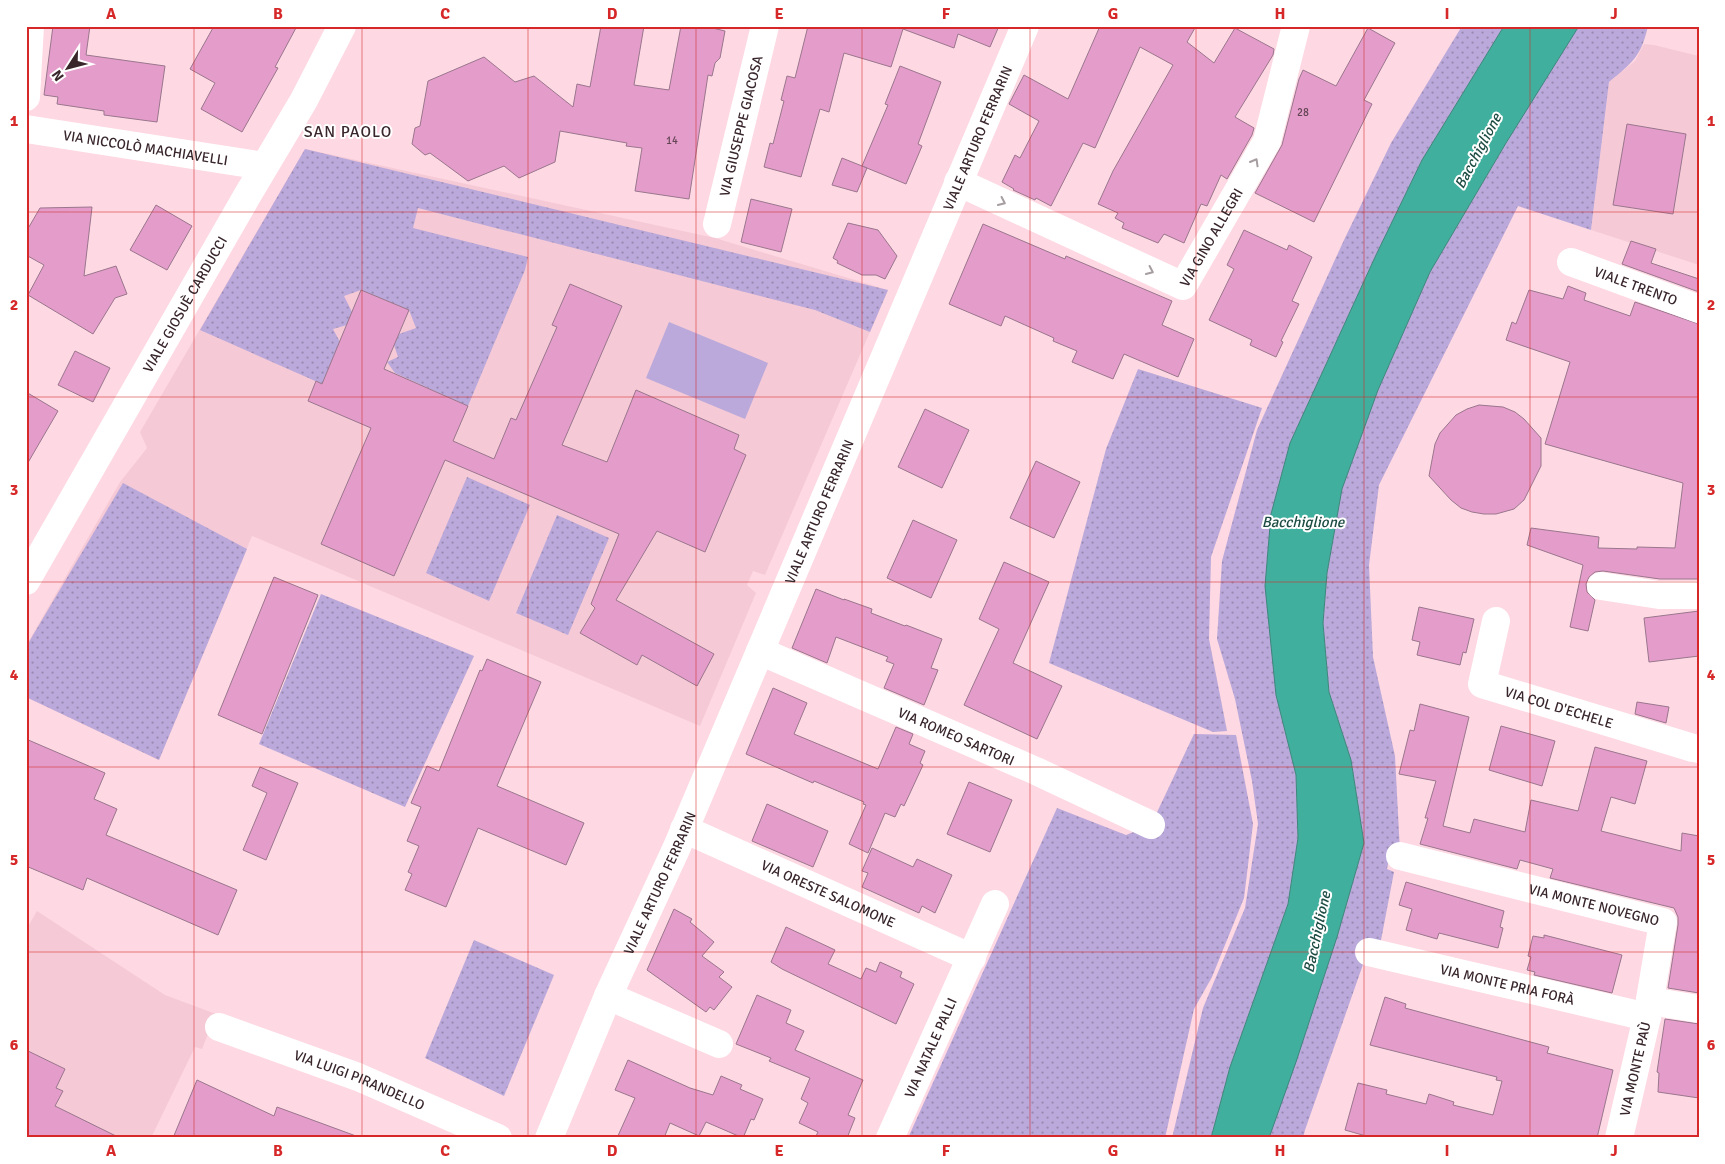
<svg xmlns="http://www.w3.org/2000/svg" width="1725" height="1164" viewBox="0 0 1725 1164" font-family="Signika,sans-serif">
<defs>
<pattern id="green-dots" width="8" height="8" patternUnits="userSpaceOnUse" patternTransform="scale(1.25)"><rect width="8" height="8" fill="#baa9da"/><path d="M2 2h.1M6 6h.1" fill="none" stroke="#9889b1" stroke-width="1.8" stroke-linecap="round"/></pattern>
</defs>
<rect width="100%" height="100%" fill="#fed8e2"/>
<!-- built -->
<g fill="#f5cad6">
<path d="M1644,44L1654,45L1699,56V265L1591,230L1609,82L1635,61Z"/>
<path d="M305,149L715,238L888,290L765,575L753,571L747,585L756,593L700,726L252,536L159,760L26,697V646L120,482L147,448L140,432Z"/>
<path d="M37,911L165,995L216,1014L202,1049L195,1047L151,1138H26V930Z"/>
</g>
<!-- green -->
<g fill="url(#green-dots)">
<path d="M1462,26H1504L1422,160L1376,255L1290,443L1271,514L1276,695L1296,775L1298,838L1288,904L1230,1067L1211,1138H1172L1203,1008L1245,908L1258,824L1252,781L1235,699L1217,639L1222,561L1257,430L1344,240L1391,143Z"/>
<path d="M1579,26H1648C1641,57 1632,63 1609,82L1591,230L1518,206L1379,485L1369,565L1373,657L1395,756L1400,852L1391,850L1387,869L1394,872L1378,956L1367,953L1305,1130L1303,1138H1269L1337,937L1364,843L1351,760L1329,692L1323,623L1327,573L1342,489L1378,390L1430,272L1518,123Z"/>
<path d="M305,149L888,290L870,332L815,310L418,208L413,228L528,257L525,270L468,406L395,373L387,362L398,357L394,345L399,334L416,328L409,310L361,290L344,296L352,312L347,325L333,329L340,342L322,384L200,330Z"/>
<path d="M1138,369L1262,408L1211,557L1209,639L1227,731L1213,732L1049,663L1106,449Z"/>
<path d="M467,477L530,505L489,601L426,573Z"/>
<path d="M123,483L247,549L159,760L26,697V647Z"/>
<path d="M557,515L609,538L568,635L516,613Z"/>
<path d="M321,594L474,656L405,807L259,744Z"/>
<path d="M1194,734L1236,735L1253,824L1244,898L1212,977L1194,1009L1165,1138H908L1057,808L1126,835L1151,825Z"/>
<path d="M474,940L554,975L504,1096L425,1058Z"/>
</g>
<!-- pitch -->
<path fill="#baa9da" d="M669,322L768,363L745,419L646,378Z"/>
<!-- water -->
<path fill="#41af9e" stroke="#3e867c" d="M1504,26H1579L1506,143L1430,272L1378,390L1342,489L1327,573L1323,623L1329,692L1351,760L1364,843L1337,937L1296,1062L1269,1138H1211L1230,1067L1288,904L1298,838L1296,775L1276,695L1265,586L1271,514L1290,443L1376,255L1422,160Z"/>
<!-- building -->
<g fill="#e49dcb" stroke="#9a768d">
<path d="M53,26H90L86,55L165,66L157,122L104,115V111L57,104L58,97L44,95Z"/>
<path d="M214,26H297L275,67L278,68L242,132L201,109L215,83L190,69Z"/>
<path d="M601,26H644L634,85L669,90L681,26H704L725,31L720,58L715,63L712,76L708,75L689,199L635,191L642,148L626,146L627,143L560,131L555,162L519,178L504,166L468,181L430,153L425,155L412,144L415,128L420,126L428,81L484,57L515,82L534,76L573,107L577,84L590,87Z"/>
<path d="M808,26H999L990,47L958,34L954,48L903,29L891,67L844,53L829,112L820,109L801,177L764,167L770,143L773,144L784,101L781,100L787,76L795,78Z"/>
<path d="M1100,26H1196L1187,42L1214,63L1235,28L1274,49L1273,55L1235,117L1254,128L1252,135L1227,179L1221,175L1207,206L1201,204L1184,243L1164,234L1158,243L1122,228L1124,223L1115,218L1118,213L1098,204L1113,171L1173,65L1140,47L1095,148L1083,143L1051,206L1036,198L1035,200L1013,190L1014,189L1002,182L1015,155L1020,158L1039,121L1009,104L1024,75L1068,99Z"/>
<path d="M1368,28L1395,43L1364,100L1372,104L1314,222L1255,193L1282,145L1299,79L1303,70L1336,86Z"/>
<path d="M900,66L941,82L918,144L922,146L906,184L862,166L888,105L885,104Z"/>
<path d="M1627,124L1686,134L1673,214L1613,205Z"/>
<path d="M842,158L867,168L857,192L832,185Z"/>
<path d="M751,199L792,209L781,252L741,242Z"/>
<path d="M156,205L192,226L167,270L130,250Z"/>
<path d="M92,207L84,276L116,266L127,294L115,298L93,334L28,295L44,265L26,255V232L40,208Z"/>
<path d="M848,223L878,230L897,256L885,279L876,275H862L837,263L838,261L833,258Z"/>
<path d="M983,224L1065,259L1066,256L1172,301L1162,325L1194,339L1178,377L1124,354L1113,379L1072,362L1077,351L1053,341L1054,338L1005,316L1001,326L949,304Z"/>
<path d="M1244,230L1287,250L1289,245L1312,257L1292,301L1299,304L1281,341L1283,342L1276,357L1250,345L1252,340L1209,320L1234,269L1227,265Z"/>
<path d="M1631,241L1656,249L1651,263L1699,279V292L1622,264Z"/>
<path d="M570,284L622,306L562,445L607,462L636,390L739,435L734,449L746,455L705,552L657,531L616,600L714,654L697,686L642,655L637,665L580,633L595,608L591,604L619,534L445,460L394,576L321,544L371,428L308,401L316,381L322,384L361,290L409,310L384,369L468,406L453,441L494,459L511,418L516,420L557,327L552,325Z"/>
<path d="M1568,286L1586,293L1584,300L1630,316L1635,302L1699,324V579H1660L1603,571L1595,572L1589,577L1586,584L1587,592L1595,600L1588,631L1570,627L1583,565L1527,545L1531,528L1599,537L1598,548L1637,549V547L1675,548L1683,483L1545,444L1570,362L1506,340L1512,322L1516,324L1529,290L1563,299Z"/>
<path d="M75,351L110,368L93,402L58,385Z"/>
<path d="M26,392L58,411L26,466Z"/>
<path d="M1479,405L1503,407L1515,412L1524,419L1541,438V466L1524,500L1514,509L1496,514H1484L1472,512L1461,508L1451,500L1429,476L1435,444L1440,433L1456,415L1467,409Z"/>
<path d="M925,409L969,430L942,488L898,467Z"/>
<path d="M1036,461L1080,482L1054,538L1010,518Z"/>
<path d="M913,520L957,540L931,598L887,578Z"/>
<path d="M1004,562L1049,582L1013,663L1062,686L1037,739L964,705L999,629L979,619Z"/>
<path d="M274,577L318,595L262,734L218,715Z"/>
<path d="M816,589L844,600V599L872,609L871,613L905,626L906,625L942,639L931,668L938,670L924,705L884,688L894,664L886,661L888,657L836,637L827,663L792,648Z"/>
<path d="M1419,607L1474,619L1466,653L1463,652L1460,665L1417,655L1420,642L1412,640Z"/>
<path d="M1699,611V656L1649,662L1644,618Z"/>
<path d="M487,659L541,682L497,786L584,823L566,865L478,828L446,907L405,890L412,874L408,872L419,846L407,841L421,807L411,803L427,766L439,771L480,670L482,671Z"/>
<path d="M773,688L807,703L794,734L878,769L896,727L913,734L909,744L925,751L920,763L923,765L904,806L901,804L895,817L885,813L868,853L849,844L866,805L863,804L864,802L814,781L813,783L746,754Z"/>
<path d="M1637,702L1669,707L1666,723L1635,714Z"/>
<path d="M1420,704L1469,717L1443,826L1470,833L1474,819L1525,832L1531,800L1578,811L1595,747L1647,761L1635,804L1611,797L1601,831L1681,851L1682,833L1699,836V993L1668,988L1678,925V917L1674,908L1550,878L1553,869L1520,860L1517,869L1420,844L1428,818H1425L1436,781L1399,774L1410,730L1414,731Z"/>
<path d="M1501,726L1555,741L1542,786L1489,770Z"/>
<path d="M26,739L105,773L94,799L117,809L106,835L237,890L218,935L87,878L83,890L26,866Z"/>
<path d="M260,767L298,783L266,860L243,850L267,793L252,786Z"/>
<path d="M969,782L1012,800L990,852L947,834Z"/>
<path d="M767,804L828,831L813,867L752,841Z"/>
<path d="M872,848L913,867L917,859L952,875L935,913L922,906L919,913L862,887L868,873L862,871Z"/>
<path d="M1406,882L1504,911L1500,927L1503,928L1498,948L1439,933L1437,939L1406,930L1412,909L1399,905Z"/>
<path d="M674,909L692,919L690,922L714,942L702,956L724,972L719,977L732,987L714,1010L710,1007L706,1012L647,970Z"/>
<path d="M786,927L835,950L828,964L861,979L866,968L876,972L880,962L902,972L900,977L914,984L896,1024L782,969L771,962Z"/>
<path d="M1544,935L1622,955L1612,993L1534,975L1535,972L1527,970L1531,957L1528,956L1533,936L1544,938Z"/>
<path d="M757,995L791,1010L786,1023L804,1031L795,1050L863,1080L848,1115L855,1118L847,1138H815L818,1132L799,1123L808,1103L801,1099L810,1078L769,1061L771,1058L736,1044Z"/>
<path d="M1385,997L1406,1004L1405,1008L1549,1047L1547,1053L1613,1070L1597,1138H1373L1345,1130L1358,1083L1387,1090L1386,1094L1426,1104L1429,1094L1454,1102L1453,1105L1493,1115L1502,1081L1496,1080L1497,1077L1370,1045Z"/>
<path d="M1665,1019L1699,1024V1098L1658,1092L1659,1073L1657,1072Z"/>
<path d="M26,1050L65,1069L56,1088L63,1091L55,1106L120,1138H26Z"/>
<path d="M628,1060L690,1088L713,1095L721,1076L742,1085L740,1089L763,1099L754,1120L751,1119L743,1138L706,1122L699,1136L670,1123L664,1138H617L635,1098L615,1090Z"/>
<path d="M197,1080L274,1116L277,1107L356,1136V1138H173Z"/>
</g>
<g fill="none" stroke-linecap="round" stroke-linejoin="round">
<!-- street -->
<g stroke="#fff" stroke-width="28">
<path d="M26,97L30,26"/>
<path id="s1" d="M26,129L264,166"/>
<path id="s2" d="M958,182L1183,286L1267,141L1296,26"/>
<path id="s3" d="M717,224L765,26"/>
<path id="s4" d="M1571,262L1699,309"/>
<path id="s5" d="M26,581L247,196L304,100L342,26"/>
<path d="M1601,586L1659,595H1699"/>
<path id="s6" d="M1496,621L1482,684L1693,748L1699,749"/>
<path id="s7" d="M760,651L1036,771L1151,825"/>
<path id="s8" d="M684,829L972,958"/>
<path id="s9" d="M1400,856L1663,922L1647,1017L1619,1138"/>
<path id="s10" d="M1369,952L1647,1017"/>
<path d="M608,996L719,1044"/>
<path d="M1650,1001L1699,1009"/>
<path id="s11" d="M219,1027L358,1077L498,1138"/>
<path id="s12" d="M549,1138L608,996L677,847L1025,26"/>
<path id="s13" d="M890,1138L995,904"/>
</g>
</g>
<!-- one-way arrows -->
<defs><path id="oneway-chevron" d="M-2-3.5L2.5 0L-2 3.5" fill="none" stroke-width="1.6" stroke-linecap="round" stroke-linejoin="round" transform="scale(1.25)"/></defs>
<g stroke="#a59da0">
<use href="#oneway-chevron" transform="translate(1255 162) rotate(-60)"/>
<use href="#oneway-chevron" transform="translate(1002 202) rotate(25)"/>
<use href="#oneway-chevron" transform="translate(1150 271) rotate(25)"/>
</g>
<!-- grid -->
<path fill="none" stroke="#d62828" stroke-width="1" stroke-opacity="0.55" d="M194,26V1138M362,26V1138M528,26V1138M696,26V1138M862,26V1138M1030,26V1138M1196,26V1138M1364,26V1138M1530,26V1138M26,212H1699M26,397H1699M26,582H1699M26,767H1699M26,952H1699"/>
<g text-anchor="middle" stroke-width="4" stroke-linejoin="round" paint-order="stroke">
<!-- number labels -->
<g font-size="11" fill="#634453">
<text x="1303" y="116">28</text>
<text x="672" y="144">14</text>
</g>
<!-- street labels -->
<g font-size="14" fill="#38262b" stroke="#fff">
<text dy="5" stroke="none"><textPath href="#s3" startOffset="101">VIA GIUSEPPE GIACOSA</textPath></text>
<text dy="5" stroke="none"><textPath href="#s12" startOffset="1088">VIALE ARTURO FERRARIN</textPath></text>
<text dy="5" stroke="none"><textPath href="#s1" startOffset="121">VIA NICCOLÒ MACHIAVELLI</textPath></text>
<text dy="5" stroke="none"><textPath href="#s2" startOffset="304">VIA GINO ALLEGRI</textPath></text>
<text dy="5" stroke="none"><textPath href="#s4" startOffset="69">VIALE TRENTO</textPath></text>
<text dy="5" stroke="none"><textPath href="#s5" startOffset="319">VIALE GIOSUÈ CARDUCCI</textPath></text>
<text dy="5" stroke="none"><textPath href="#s12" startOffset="682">VIALE ARTURO FERRARIN</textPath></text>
<text dy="5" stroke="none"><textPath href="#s6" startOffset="145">VIA COL D'ECHELE</textPath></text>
<text dy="5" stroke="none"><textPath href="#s7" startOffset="214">VIA ROMEO SARTORI</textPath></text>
<text dy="5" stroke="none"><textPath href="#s12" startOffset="278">VIALE ARTURO FERRARIN</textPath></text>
<text dy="5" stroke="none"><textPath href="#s8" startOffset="158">VIA ORESTE SALOMONE</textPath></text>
<text dy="5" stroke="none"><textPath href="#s9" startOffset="200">VIA MONTE NOVEGNO</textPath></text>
<text dy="5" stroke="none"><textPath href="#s10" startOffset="142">VIA MONTE PRIA FORÀ</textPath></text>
<text dy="5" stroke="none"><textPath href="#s13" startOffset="99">VIA NATALE PALLI</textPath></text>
<text transform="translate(1635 1069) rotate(-77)" y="5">VIA MONTE PAÙ</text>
<text dy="5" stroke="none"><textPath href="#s11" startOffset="150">VIA LUIGI PIRANDELLO</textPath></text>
</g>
<!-- water labels -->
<g font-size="15" font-style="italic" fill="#1d4c44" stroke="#fff">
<text transform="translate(1478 151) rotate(-62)" y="5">Bacchiglione</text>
<text x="1303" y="527">Bacchiglione</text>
<text transform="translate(1317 932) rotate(-78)" y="5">Bacchiglione</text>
</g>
<!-- quarter labels -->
<g font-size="16" letter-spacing="1" fill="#38262b" stroke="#fff">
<text x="348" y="137">SAN PAOLO</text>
</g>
</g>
<!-- border -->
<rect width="1725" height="1164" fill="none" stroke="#ffffff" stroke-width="55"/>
<!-- north arrow -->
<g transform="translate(68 68) rotate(234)" stroke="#ffffff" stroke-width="4" paint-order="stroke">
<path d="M0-4L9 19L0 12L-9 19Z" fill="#38262b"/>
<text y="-8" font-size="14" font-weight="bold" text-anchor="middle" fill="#38262b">N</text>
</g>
<rect x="28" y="28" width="1670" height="1108" fill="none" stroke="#d62828" stroke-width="2"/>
<g font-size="16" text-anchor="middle" font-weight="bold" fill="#d62828">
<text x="111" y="19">A</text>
<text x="278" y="19">B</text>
<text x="445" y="19">C</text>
<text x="612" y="19">D</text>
<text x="779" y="19">E</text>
<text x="946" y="19">F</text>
<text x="1113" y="19">G</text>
<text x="1280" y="19">H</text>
<text x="1447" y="19">I</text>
<text x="1614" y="19">J</text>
<text x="14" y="126">1</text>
<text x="1711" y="126">1</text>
<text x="14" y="310">2</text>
<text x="1711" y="310">2</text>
<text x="14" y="495">3</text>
<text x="1711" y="495">3</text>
<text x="14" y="680">4</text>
<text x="1711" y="680">4</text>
<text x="14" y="865">5</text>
<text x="1711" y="865">5</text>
<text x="14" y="1050">6</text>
<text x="1711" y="1050">6</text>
<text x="111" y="1156">A</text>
<text x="278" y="1156">B</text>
<text x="445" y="1156">C</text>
<text x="612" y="1156">D</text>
<text x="779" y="1156">E</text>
<text x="946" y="1156">F</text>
<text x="1113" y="1156">G</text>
<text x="1280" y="1156">H</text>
<text x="1447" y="1156">I</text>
<text x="1614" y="1156">J</text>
</g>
</svg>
